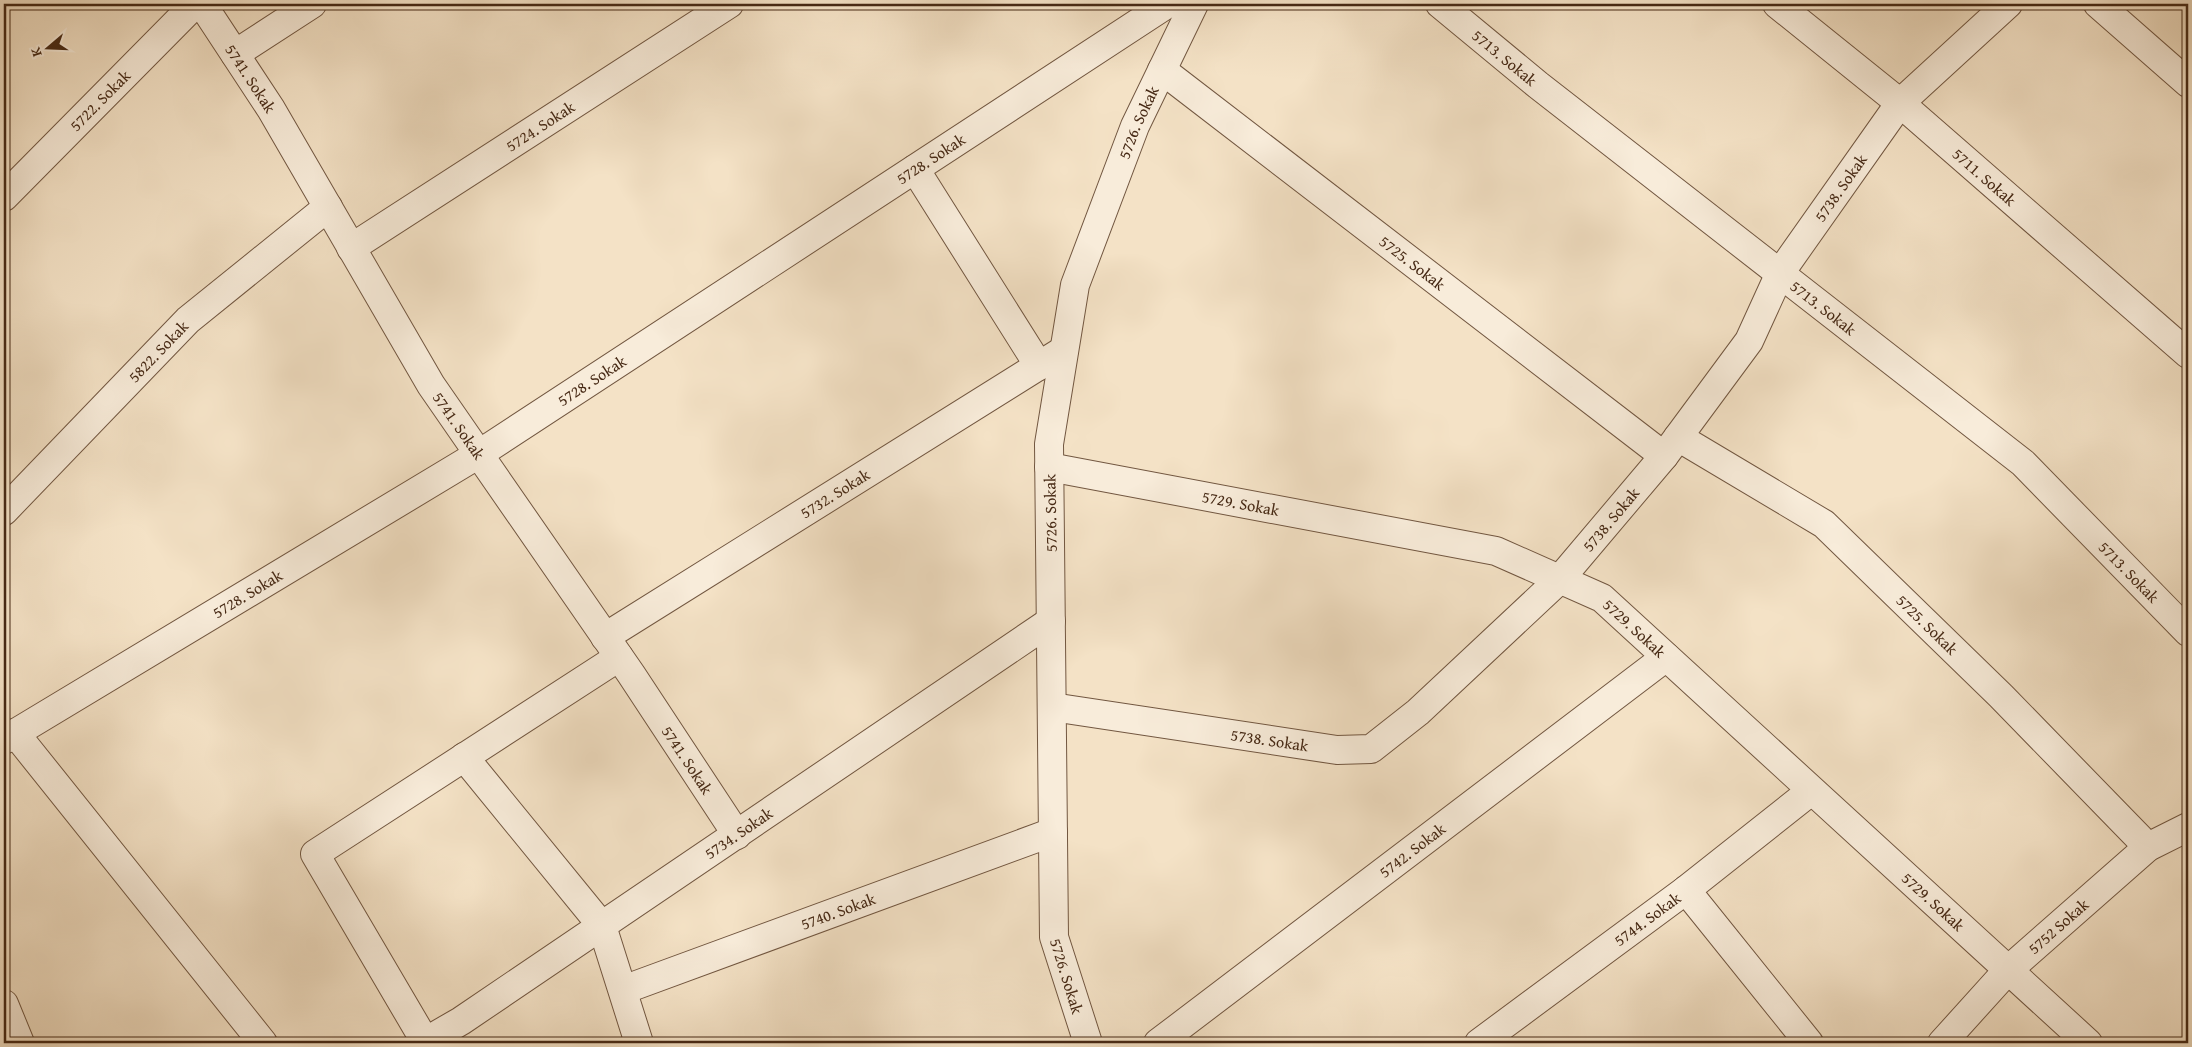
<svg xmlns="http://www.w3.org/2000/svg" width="2192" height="1047" viewBox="0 0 2192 1047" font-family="'Gentium Book Plus',serif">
<rect width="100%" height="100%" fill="#f4e2c6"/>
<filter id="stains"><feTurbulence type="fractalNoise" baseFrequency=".004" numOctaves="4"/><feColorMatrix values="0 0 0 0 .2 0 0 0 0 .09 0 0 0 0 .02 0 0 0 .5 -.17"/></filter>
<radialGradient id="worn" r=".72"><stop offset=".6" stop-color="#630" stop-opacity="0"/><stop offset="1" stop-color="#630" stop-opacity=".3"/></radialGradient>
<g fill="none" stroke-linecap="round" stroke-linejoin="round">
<defs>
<g id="street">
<path id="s1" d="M202,4L271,109L431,385L631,674L737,835"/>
<path id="s2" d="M1440,4L1538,85L2023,463L2188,632"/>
<path id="s3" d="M1777,4L1900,103L2188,354"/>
<path d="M2098,4L2188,83"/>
<path d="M235,54L312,4"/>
<path id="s4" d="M1162,70L1664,456"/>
<path d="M915,169L1039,366"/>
<path id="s5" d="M4,197L195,4"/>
<path id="s6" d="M351,248L729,4"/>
<path id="s7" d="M1678,437L1824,524L2001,696L2148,847"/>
<path id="s8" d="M1049,467L1496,551L1602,598L2088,1043"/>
<path id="s9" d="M4,511L188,320L328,207"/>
<path id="s10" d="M605,637L1064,350"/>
<path id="s11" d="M1052,707L1337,750L1371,749L1418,712L1560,579L1664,456L1749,341L1780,273L1900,103L2008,4"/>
<path d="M15,733L263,1043"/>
<path id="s12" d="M4,740L479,454L1167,4"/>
<path d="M464,757L602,926L639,1043"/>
<path d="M1686,890L1809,1043"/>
<path id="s13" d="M623,990L1053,832"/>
<path d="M4,1004L20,1043"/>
<path id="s14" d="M423,1043L461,1021L1051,621"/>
<path d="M426,1043L315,854L619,657"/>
<path id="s15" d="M1088,1043L1054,937L1049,444L1075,285L1135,126L1194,4"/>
<path id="s16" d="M1158,1043L1666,657"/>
<path id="s17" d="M1479,1043L1686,890L1811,791"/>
<path id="s18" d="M1942,1043L2007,971L2148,847L2188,827"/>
</g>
</defs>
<!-- street casing -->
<use href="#street" stroke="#725741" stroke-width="30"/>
<!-- street -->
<use href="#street" stroke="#f8ecda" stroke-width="28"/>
</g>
<g text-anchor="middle" stroke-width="4" stroke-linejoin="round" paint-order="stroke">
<!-- street labels -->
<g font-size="16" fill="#462915" stroke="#f8ecda">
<text dy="6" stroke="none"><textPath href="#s2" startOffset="84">5713. Sokak</textPath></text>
<text dy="6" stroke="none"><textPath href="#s1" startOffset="89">5741. Sokak</textPath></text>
<text dy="6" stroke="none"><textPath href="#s5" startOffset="136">5722. Sokak</textPath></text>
<text dy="6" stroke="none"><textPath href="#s15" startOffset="940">5726. Sokak</textPath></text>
<text dy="6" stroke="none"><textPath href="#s6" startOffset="225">5724. Sokak</textPath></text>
<text dy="6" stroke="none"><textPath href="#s12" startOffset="1094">5728. Sokak</textPath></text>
<text dy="6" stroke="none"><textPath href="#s3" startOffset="270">5711. Sokak</textPath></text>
<text dy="6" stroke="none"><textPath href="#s11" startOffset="1060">5738. Sokak</textPath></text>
<text dy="6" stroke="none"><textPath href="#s4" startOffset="316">5725. Sokak</textPath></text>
<text dy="6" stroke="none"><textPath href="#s2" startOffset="489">5713. Sokak</textPath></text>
<text dy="6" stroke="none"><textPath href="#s9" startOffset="222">5822. Sokak</textPath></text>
<text dy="6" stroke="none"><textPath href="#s12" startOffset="689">5728. Sokak</textPath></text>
<text dy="6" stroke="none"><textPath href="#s1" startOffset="494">5741. Sokak</textPath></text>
<text dy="6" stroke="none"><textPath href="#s10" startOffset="271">5732. Sokak</textPath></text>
<text dy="6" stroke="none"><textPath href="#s8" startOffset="195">5729. Sokak</textPath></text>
<text transform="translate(1050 513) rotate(-91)" y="6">5726. Sokak</text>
<text dy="6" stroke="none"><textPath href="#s11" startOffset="655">5738. Sokak</textPath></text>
<text dy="6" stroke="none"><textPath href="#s2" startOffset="894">5713. Sokak</textPath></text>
<text dy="6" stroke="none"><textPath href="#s12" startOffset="284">5728. Sokak</textPath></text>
<text dy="6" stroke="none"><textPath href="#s7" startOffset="314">5725. Sokak</textPath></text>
<text dy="6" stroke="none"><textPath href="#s8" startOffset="615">5729. Sokak</textPath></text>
<text dy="6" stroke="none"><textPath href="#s11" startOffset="220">5738. Sokak</textPath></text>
<text dy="6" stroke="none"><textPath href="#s1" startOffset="899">5741. Sokak</textPath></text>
<text dy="6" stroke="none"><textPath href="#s14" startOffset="379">5734. Sokak</textPath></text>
<text dy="6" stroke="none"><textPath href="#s16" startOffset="319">5742. Sokak</textPath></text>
<text dy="6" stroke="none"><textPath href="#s8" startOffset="1020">5729. Sokak</textPath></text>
<text dy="6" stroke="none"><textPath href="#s13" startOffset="229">5740. Sokak</textPath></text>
<text dy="6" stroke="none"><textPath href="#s17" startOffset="209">5744. Sokak</textPath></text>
<text dy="6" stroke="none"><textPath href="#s18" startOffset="165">5752 Sokak</textPath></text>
<text transform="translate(1067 976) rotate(73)" y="6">5726. Sokak</text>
</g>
</g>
<!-- margin -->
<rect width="2192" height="1047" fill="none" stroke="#f4e2c6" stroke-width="20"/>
<rect x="5" y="5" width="2182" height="1037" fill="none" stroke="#462915" stroke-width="2.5"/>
<rect x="10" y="10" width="2172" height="1027" fill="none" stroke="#462915"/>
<!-- north arrow -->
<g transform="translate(48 48) rotate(251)" stroke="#f8ecda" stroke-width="4" paint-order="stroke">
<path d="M0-4L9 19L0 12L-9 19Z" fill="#462915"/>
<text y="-8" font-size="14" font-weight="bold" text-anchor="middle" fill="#462915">K</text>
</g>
<rect width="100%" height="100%" filter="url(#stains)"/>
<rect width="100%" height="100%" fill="url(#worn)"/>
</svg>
